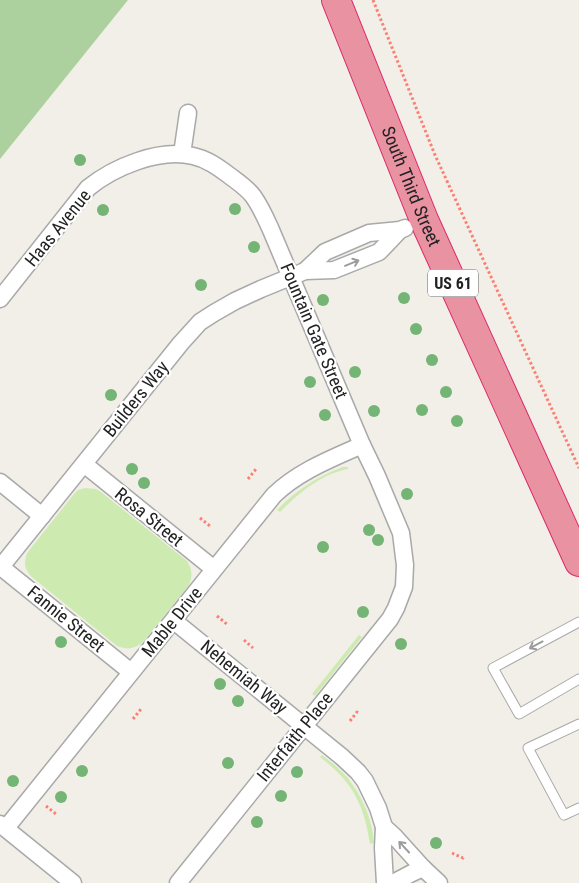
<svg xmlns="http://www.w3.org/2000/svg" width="579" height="883" viewBox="0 0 579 883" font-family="'Roboto Condensed',sans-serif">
<rect width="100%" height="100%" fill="#f2efe9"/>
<!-- grass -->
<g fill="#cdebb0">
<path d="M343,467H348V469C321,474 299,493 280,512L277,510C296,490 318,476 343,467Z"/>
<path d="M85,488L96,489L101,492L187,561C192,569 193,576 189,585L142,643C134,649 127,650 117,646L33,578C25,571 23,564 27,553L74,494L78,490Z"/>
<path d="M359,635L362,637L315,696L312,694Z"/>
<path d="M322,755L336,766L349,779V780C362,796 373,821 374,843L370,844C364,804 352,781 320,757Z"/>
</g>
<!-- forest -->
<path fill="#add19e" d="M0,0H128L0,159Z"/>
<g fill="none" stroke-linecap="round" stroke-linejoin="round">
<defs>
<g id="lane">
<path d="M579,622L493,668L519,714L579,679"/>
<path d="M579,724L528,748L564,815L579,808"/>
</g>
<g id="street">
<path d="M182,154L188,113"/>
<path d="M305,271L325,252L369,233L400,230L405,228"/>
<path d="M0,299L88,188C114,167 159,148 193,156C207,159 218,167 230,176C238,182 247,188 253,196C261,207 266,219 271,230L362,445L377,476L401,533L405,565L404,587L396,608L390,619L178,883"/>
<path d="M84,464L214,569"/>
<path d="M0,482L42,516"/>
<path d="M1,567L131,672"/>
<path d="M0,568L181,343L200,322L214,313L235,301L261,289L305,271L334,270L379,252L400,230"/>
<path d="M174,621L342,757L358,772L365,781L378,808L384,827L383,848L385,883"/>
<path d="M0,824L73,883"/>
<path d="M384,827L395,837L423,868L439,883"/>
<path d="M6,828L274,495C299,471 331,459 362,445"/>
<path d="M393,883L412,873L423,868"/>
</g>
<g id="highway">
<path id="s1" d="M336,0L424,220L579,562"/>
</g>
</defs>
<!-- lane casing -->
<use href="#lane" stroke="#a9a9a9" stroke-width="11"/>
<!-- street casing -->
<use href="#street" stroke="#a9a9a9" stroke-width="19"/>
<!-- highway casing -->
<use href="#highway" stroke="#dc2a67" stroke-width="30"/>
<!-- path -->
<g stroke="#fa8072" stroke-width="3" stroke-dasharray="2.5 2.5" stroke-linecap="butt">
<path d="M373,0L435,155L579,468"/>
<path d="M248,479L256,469"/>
<path d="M200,518L210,526"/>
<path d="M217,616L228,625"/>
<path d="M244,640L253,648"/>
<path d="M133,719L141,709"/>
<path d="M350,721L357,712L360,714"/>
<path d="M46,806L56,814"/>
<path d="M452,853L463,858L464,856"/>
</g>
<!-- lane -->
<use href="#lane" stroke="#fff" stroke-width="9"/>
<!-- street -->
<use href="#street" stroke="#fff" stroke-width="16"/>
<!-- highway -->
<use href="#highway" stroke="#e892a2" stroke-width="28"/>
</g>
<!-- trees -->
<g fill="#74b475">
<circle cx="80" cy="160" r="6"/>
<circle cx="235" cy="209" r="6"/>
<circle cx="103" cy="210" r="6"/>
<circle cx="254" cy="247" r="6"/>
<circle cx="201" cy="285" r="6"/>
<circle cx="404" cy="298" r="6"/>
<circle cx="323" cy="300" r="6"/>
<circle cx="416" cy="329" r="6"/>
<circle cx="432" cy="360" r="6"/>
<circle cx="355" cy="372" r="6"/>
<circle cx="310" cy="382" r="6"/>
<circle cx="446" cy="392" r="6"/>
<circle cx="111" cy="395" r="6"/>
<circle cx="422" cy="410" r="6"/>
<circle cx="374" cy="411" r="6"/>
<circle cx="325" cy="415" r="6"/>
<circle cx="457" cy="421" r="6"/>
<circle cx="132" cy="469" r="6"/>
<circle cx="144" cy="483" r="6"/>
<circle cx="407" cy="494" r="6"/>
<circle cx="369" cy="530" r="6"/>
<circle cx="378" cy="540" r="6"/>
<circle cx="323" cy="547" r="6"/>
<circle cx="363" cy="612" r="6"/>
<circle cx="61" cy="642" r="6"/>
<circle cx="401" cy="644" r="6"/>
<circle cx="220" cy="684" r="6"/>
<circle cx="238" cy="701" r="6"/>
<circle cx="228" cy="763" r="6"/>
<circle cx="82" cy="771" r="6"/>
<circle cx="297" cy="772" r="6"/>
<circle cx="13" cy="781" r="6"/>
<circle cx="281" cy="796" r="6"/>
<circle cx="61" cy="797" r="6"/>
<circle cx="257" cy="822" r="6"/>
<circle cx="436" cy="843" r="6"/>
</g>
<!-- one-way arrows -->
<defs><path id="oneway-shaft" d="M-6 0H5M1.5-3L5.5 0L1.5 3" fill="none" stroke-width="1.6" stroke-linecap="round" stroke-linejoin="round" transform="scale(1.25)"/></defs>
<g stroke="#9c9c9c">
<use href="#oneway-shaft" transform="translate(352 263) rotate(-22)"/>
<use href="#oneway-shaft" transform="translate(536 645) rotate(152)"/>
<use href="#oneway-shaft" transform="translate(404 847) rotate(-133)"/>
</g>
<g text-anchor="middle" stroke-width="4.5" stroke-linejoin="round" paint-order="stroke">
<!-- shield labels -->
<rect fill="#fff" stroke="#646464" stroke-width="1" x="428" y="269.5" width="50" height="27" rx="4"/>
<g font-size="16" font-weight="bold" fill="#222">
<text x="453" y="289">US 61</text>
</g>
<!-- street labels -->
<g font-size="18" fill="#222" stroke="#fff">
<text dy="6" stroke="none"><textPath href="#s1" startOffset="201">South Third Street</textPath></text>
<text transform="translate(58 228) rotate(-51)" y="6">Haas Avenue</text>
<text transform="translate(314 331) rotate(67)" y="6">Fountain Gate Street</text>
<text transform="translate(136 399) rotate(-51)" y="6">Builders Way</text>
<text transform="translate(149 517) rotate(39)" y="6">Rosa Street</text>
<text transform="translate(66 619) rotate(39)" y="6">Fannie Street</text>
<text transform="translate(172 622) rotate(-51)" y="6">Mable Drive</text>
<text transform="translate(244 677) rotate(39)" y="6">Nehemiah Way</text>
<text transform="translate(295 737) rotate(-51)" y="6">Interfaith Place</text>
</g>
</g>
</svg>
